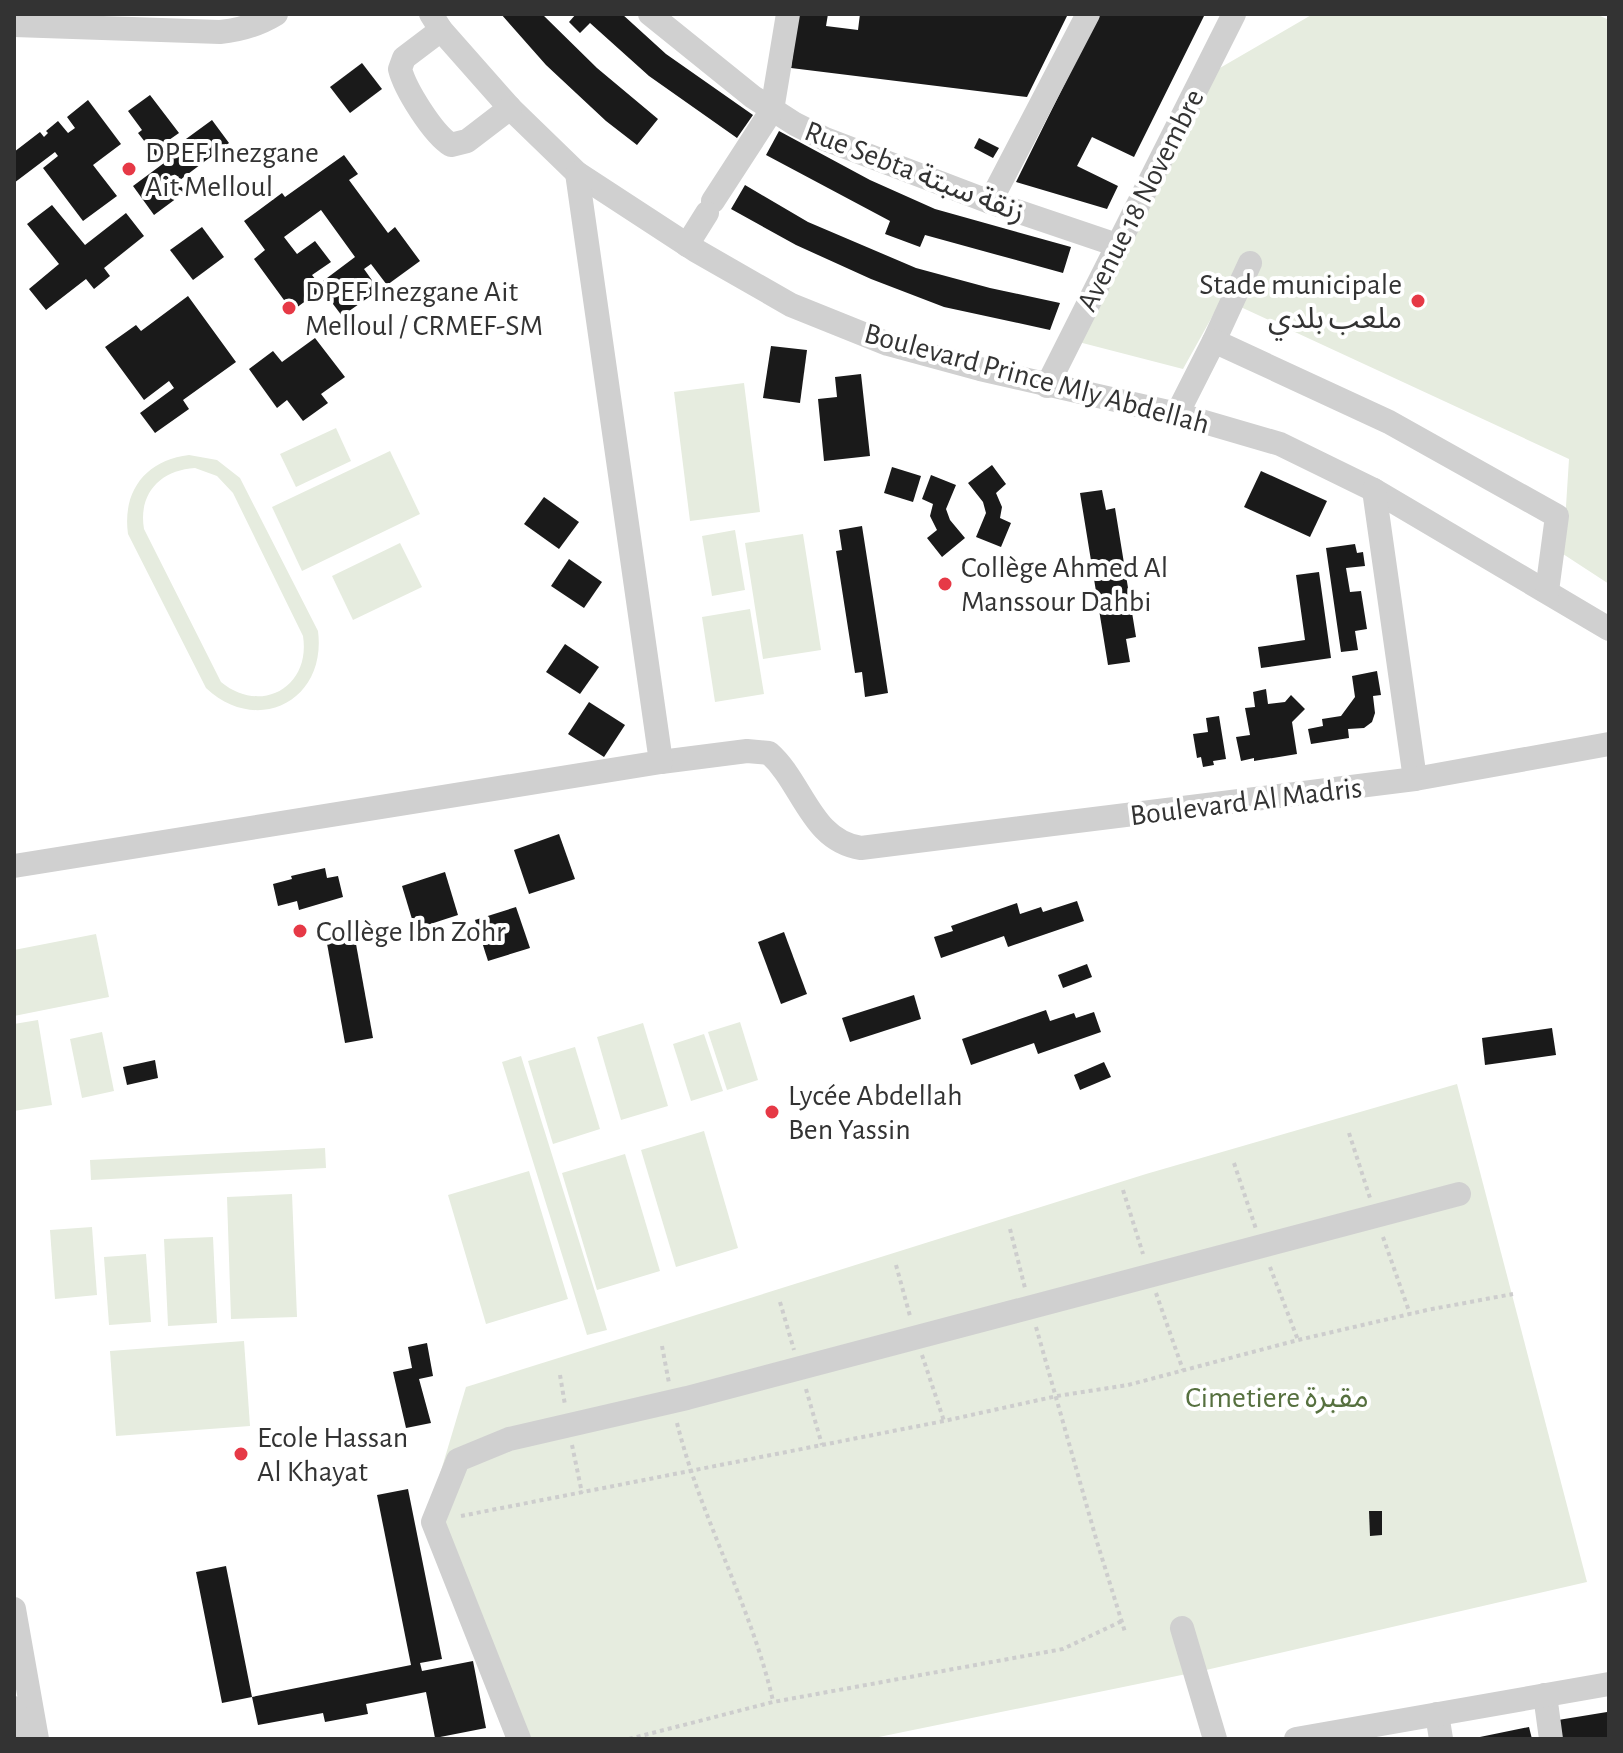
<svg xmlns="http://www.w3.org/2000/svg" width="1623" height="1753" viewBox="0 0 1623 1753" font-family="'Alegreya Sans','Noto Sans Arabic',sans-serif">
<rect width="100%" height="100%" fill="#fff"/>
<!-- green -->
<g fill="#e6ecdf" fill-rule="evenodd">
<path d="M1313,14H1596L1609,20V584L1563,554L1569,459L1232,303L1222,299L1183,369L1067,339L1194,83Z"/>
<path d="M744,383L760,512L690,521L674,392Z"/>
<path d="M336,428L351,461L296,487L280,454Z"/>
<path d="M390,451L420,514L302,571L272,507Z"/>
<path d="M189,455L217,460L240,478L318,631C327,701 257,736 206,688L128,534C122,491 146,460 189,455ZM195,468L217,476L233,493L303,636C311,687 261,715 221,682L144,529C138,494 160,470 195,468Z"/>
<path d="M735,530L745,590L712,596L702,536Z"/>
<path d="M803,534L821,650L763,659L745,543Z"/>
<path d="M400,543L422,587L353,620L332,576Z"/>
<path d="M750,609L764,694L715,702L702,617Z"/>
<path d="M96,934L109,997L14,1016V950Z"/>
<path d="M38,1020L52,1105L14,1111V1024Z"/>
<path d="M740,1022L758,1080L727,1090L708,1032Z"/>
<path d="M643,1023L668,1106L621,1120L597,1037Z"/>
<path d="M102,1032L114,1091L82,1098L70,1039Z"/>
<path d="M704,1034L723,1091L691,1101L673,1044Z"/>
<path d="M575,1047L600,1129L553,1144L528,1061Z"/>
<path d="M521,1056L607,1330L587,1335L502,1062Z"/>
<path d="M1457,1084L1587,1582L1206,1670L869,1739H513L426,1521L466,1387L1146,1174Z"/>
<path d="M704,1131L738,1248L676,1267L641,1150Z"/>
<path d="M325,1148L326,1168L91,1180L90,1160Z"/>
<path d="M625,1154L660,1271L597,1290L562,1173Z"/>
<path d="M529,1171L568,1299L486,1324L448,1195Z"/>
<path d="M292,1194L297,1317L231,1319L227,1197Z"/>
<path d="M92,1227L97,1295L55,1299L50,1230Z"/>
<path d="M213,1237L217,1323L168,1326L164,1239Z"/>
<path d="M146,1254L151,1322L109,1325L104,1257Z"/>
<path d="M244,1341L250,1426L116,1436L110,1351Z"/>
</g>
<!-- building -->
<g fill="#1a1a1a" fill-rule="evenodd">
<path d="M501,14H542L597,68L658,119L637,145L606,121L546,65Z"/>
<path d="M576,14H622L666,54L753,115L737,138L649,76L590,23L580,33L569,22Z"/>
<path d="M798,14H828L826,26L858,30L860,14H1068L1027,97L791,68Z"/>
<path d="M1099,14H1205L1134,157L1092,137L1077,166L1118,186L1107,209L1016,182Z"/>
<path d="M362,63L382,89L350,113L330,87Z"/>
<path d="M150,95L179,133L169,140L175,147L212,120L229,143L180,180L178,176L175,178L185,192L154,215L133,186L164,163L161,158L159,160L138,133L142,130L128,111Z"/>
<path d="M88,100L121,144L93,165L117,196L83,221L43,168L58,156L55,152L14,183V152L40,132L44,137L48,133L46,131L58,121L68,133L75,128L67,117Z"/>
<path d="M779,131L870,180L935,209L1071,247L1063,273L925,235L920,247L885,234L890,221L766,155Z"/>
<path d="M979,138L999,148L993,158L974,148Z"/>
<path d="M344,155L358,174L349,180L388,233L395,227L420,261L387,285L371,264L364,269L379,290L342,316L327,296L320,301L315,294L292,311L254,259L265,250L244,221L282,193L285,197ZM321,210L355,257L319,284L312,275L331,262L315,241L297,254L284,237Z"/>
<path d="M745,185L808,222L916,268L990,288L1060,303L1050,330L944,307L871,279L796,245L731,209Z"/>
<path d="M52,205L85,245L126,213L144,236L104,268L110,276L94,289L86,279L46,310L29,289L59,264L27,224Z"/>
<path d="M202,227L224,257L193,280L170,250Z"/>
<path d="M188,296L236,362L183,400L189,409L155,433L140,413L174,388L169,381L144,400L105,347L136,325L141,331Z"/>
<path d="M315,338L345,377L321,394L328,403L303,421L287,400L277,408L249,369L273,351L282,362Z"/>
<path d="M771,346L807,350L800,403L763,398Z"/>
<path d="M861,374L870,456L824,461L818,399L837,397L835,377Z"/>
<path d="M992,465L1006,484L996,493L1002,507L1000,518L1011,523L1001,547L976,537L986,513L983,502L968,483Z"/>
<path d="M892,467L921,476L913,502L884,493Z"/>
<path d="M1261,471L1327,501L1310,537L1244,507Z"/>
<path d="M931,475L956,485L946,509L950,520L965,538L942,557L927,538L937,530L930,516L933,504L922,499Z"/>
<path d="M1102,490L1106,510L1115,508L1136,637L1126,639L1130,662L1108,665L1080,493Z"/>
<path d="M544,497L579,522L559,549L524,524Z"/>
<path d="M862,526L888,693L865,697L862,672L855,673L836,551L842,550L839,530Z"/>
<path d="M1355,544L1357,553L1363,552L1365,566L1346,568L1350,592L1361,591L1367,629L1355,631L1358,650L1341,652L1326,548Z"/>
<path d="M569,559L602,582L584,608L551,586Z"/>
<path d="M1319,572L1331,658L1261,668L1258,647L1305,640L1296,575Z"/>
<path d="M565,644L599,667L580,694L546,672Z"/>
<path d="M1377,671L1381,695L1373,696L1375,713L1372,722L1364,728L1348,729L1349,738L1311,744L1308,729L1323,726L1322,719L1341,716L1355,697L1352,676Z"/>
<path d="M1266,689L1268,704L1285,702L1291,695L1305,709L1292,722L1297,754L1254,761V758L1241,761L1236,737L1250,735L1245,708L1255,707L1253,692Z"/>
<path d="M589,702L625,725L604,757L568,734Z"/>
<path d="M1219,716L1226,759L1213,761L1214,765L1203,767L1201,757L1197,758L1193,734L1208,732L1206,718Z"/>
<path d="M559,834L575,879L529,894L514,850Z"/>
<path d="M325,868L327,878L338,876L343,897L299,910L297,901L278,906L273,884L292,879L291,876Z"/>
<path d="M445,872L458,915L415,929L402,886Z"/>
<path d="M1077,901L1084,921L1008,947L1004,936L941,958L934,937L953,931L951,926L1017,903L1020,914L1041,907L1043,912Z"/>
<path d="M516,907L530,948L488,961L475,920Z"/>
<path d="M784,932L807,994L781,1004L758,942Z"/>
<path d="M354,933L373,1038L345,1043L326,938Z"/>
<path d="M1087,964L1092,977L1063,988L1058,975Z"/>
<path d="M914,995L921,1019L850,1042L842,1018Z"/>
<path d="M1046,1010L1050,1021L1074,1013L1076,1018L1094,1012L1101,1032L1038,1054L1034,1043L971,1065L962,1039Z"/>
<path d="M1552,1028L1556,1055L1485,1065L1482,1038Z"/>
<path d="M155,1060L158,1078L127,1085L123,1067Z"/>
<path d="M1104,1062L1111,1077L1080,1090L1074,1075Z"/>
<path d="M427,1343L433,1376L419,1379L431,1423L406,1428L393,1372L412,1368L408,1347Z"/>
<path d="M408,1489L442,1659L420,1663L422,1671L473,1661L486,1728L435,1738L426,1692L366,1704L368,1714L325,1722L323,1713L258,1725L252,1697L222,1703L196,1572L226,1566L252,1697L411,1665L377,1495Z"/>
<path d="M1369,1511H1382V1535L1370,1536Z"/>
<path d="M1607,1712L1609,1739H1555L1552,1721Z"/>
<path d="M1529,1727L1532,1739H1475V1738Z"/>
</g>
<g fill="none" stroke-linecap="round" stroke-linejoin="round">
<!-- path -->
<g stroke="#cdcdcd" stroke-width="4" stroke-dasharray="4 4" stroke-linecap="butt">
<path d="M1349,1133L1370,1198"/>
<path d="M1234,1163L1256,1229"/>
<path d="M1123,1190L1143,1254"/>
<path d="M1010,1229L1025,1288"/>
<path d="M1383,1237L1410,1314"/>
<path d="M896,1265L910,1316"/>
<path d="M1270,1267L1298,1340"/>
<path d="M1156,1293L1183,1370"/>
<path d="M780,1302L794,1350"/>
<path d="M1036,1327L1097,1542L1125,1632"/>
<path d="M662,1346L669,1383"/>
<path d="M922,1355L944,1421"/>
<path d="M560,1375L565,1405"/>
<path d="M806,1389L822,1445"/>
<path d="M677,1423C701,1519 751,1605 773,1701"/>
<path d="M572,1445L582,1493"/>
<path d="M461,1516L944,1421L1057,1396L1128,1385L1298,1340L1427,1310L1513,1294"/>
<path d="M629,1739L773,1702L1063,1649L1122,1621"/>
</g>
<!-- minor -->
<g stroke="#d0d0d0" stroke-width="24">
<path d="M431,14L441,30L510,108L577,173L695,250L791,305L888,344L980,369L1177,414L1280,444L1374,490L1609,629"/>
<path d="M650,14L753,97L795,124L825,139L990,202L1117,245"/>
<path d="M14,25L220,32C241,30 258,25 276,14"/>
<path d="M441,30L404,58L400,69C405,89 433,134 451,145L467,141L510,108"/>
<path d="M713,201L772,110L788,14"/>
<path d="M990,202L1088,14"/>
<path d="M687,245L707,213"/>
<path d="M1214,341L1250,263"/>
<path d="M1047,386L1234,14"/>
<path d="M1177,414L1214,341L1389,422L1557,516L1547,591"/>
<path d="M1374,490L1415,779"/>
<path d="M661,762L747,751L769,753C803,783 811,841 861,848L1415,779L1609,744"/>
<path d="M14,866L661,762L577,173"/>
<path d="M14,1609L37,1739"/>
<path d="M1182,1628L1215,1739"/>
<path d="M1545,1695L1551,1739"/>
<path d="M14,1708L19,1739"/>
<path d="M1437,1714L1441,1739"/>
<path d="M519,1739L433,1522L458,1460L509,1439L687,1398L1459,1194"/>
<path d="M1296,1739L1609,1684"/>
</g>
</g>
<!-- markers -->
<g fill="#e63946" stroke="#fff" stroke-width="3">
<circle cx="129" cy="169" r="8"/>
<circle cx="1418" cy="301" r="8"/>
<circle cx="289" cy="308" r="8"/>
<circle cx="945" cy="584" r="8"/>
<circle cx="300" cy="931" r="8"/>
<circle cx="772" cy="1112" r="8"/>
<circle cx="241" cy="1454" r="8"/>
</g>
<g text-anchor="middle" stroke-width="8" stroke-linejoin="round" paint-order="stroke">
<!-- poi labels -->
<g font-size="30" fill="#333" stroke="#fff" text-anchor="start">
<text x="145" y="162">DPEF Inezgane<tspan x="145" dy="34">Ait Melloul</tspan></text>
<text x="1402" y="294" text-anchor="end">Stade municipale<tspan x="1402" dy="34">ملعب بلدي</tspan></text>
<text x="305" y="301">DPEF Inezgane Ait<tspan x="305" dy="34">Melloul / CRMEF-SM</tspan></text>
<text x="961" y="577">Collège Ahmed Al<tspan x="961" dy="34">Manssour Dahbi</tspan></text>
<text x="316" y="941">Collège Ibn Zohr</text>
<text x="788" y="1105">Lycée Abdellah<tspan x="788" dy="34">Ben Yassin</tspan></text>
<text x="257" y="1447">Ecole Hassan<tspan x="257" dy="34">Al Khayat</tspan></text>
</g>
<!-- street labels -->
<g font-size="30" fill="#333" stroke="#fff">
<text transform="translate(915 171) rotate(21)" y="10">Rue Sebta زنقة سبتة</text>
<text transform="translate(1140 200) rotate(-63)" y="10">Avenue 18 Novembre</text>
<text transform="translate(1037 378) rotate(15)" y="10">Boulevard Prince Mly Abdellah</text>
<text transform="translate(1246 801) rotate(-7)" y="10">Boulevard Al Madris</text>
</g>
<!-- park labels -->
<g font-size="30" fill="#56703f" stroke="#fff">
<text x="1277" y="1407">Cimetiere مقبرة</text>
</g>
</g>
<!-- border -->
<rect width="1623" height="1753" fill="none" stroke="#333333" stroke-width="32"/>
</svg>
